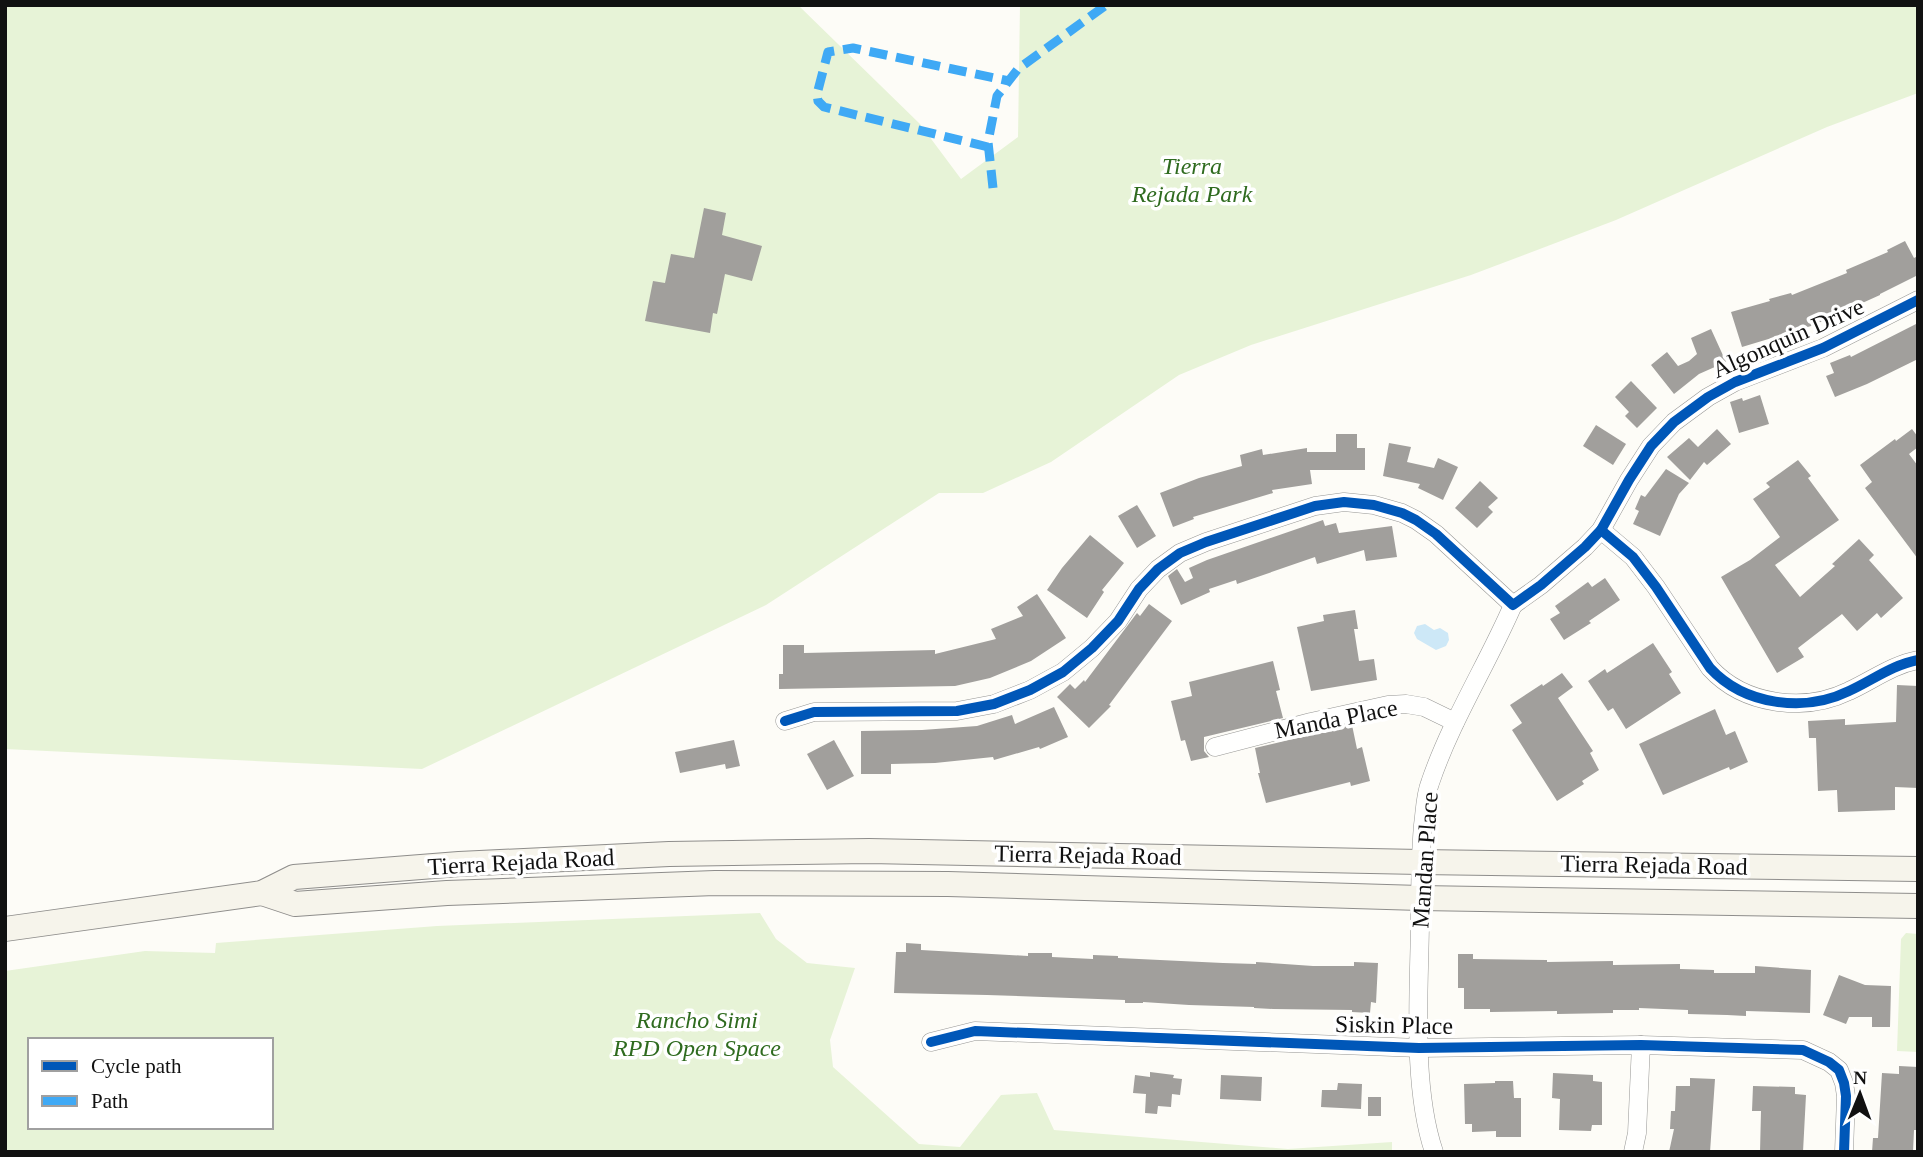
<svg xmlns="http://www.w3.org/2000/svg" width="1923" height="1157" viewBox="0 0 1923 1157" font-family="'Times New Roman',serif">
<rect width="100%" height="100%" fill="#fdfcf7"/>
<!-- green -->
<g fill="#e7f3d7" fill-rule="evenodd">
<path d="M5,5H798L920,124L961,179L1018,137L1020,5H1918V93L1827,127L1616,220L1471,275L1251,345L1179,375L1051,462L983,493H939L766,605L422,769L5,749Z"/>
<path d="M760,913L776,939L807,963L855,968L830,1040L833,1067L919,1144L960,1147L1001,1095L1037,1093L1054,1130L1288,1149L1392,1142V1152H5V971L145,951L215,953L216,943L437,926ZM30,1040H271V1127H30Z"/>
<path d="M1906,933L1918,934V1052L1897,1051L1901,939Z"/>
</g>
<!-- water -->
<path fill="#cde8f7" d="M1425,624L1434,630L1440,628L1448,633L1449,640L1446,646L1436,650L1417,639L1414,633L1417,626Z"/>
<!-- building -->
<g fill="#a19f9c">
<path d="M704,208L726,213L722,235L762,246L752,281L725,274L717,314L713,313L710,333L645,321L653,281L665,283L671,254L694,258Z"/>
<path d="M1905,241L1914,258L1918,256V275L1880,294V295L1849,309V310L1811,326L1742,347L1731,312L1770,301L1769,299L1791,293L1792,295L1847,273L1846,270L1888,252L1887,250Z"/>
<path d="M1918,323V359L1867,384L1835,397L1826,376L1834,373L1830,363L1850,355L1851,357Z"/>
<path d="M1711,329L1726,362L1699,374L1674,394L1651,365L1667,352L1678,366L1689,361L1697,354L1691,338Z"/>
<path d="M1631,381L1657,408L1637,428L1625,416L1629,412L1615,397Z"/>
<path d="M1760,395L1769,424L1739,433L1730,402L1742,398L1743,401Z"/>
<path d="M1596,425L1626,444L1613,465L1583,446Z"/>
<path d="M1717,429L1731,444L1707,465L1704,462L1690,480L1667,457L1689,438L1698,447Z"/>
<path d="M1912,429L1918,437V447L1909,454L1918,466V559L1865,488L1872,482L1860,465L1895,439L1896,441Z"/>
<path d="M1336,434H1357V448H1365V470H1310L1312,484L1272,490L1273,493L1193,517L1194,519L1173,527L1160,493L1199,478L1242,466L1240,455L1262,449L1263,455L1307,448V452H1336Z"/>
<path d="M1389,443L1411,447L1407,462L1434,468L1438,458L1458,467L1443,500L1418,488L1420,484L1383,476Z"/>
<path d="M1798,460L1811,476L1808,478L1839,520L1775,565L1800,597L1835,566L1832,564L1859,539L1874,555L1869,560L1903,598L1881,618L1877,613L1857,631L1842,614L1798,648L1804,657L1777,673L1721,577L1750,560L1780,537L1753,499L1770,487L1766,483Z"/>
<path d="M1666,469L1689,483L1679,494L1660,536L1633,524L1639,511L1635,509L1641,495L1645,497Z"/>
<path d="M1480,481L1498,498L1488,507L1493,512L1477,528L1455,508Z"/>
<path d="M1137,505L1156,536L1137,548L1118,516Z"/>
<path d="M1323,520L1325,526L1336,523L1339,533L1392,526L1397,557L1366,561L1364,550L1317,564L1315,557L1237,584L1236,580L1209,589L1210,592L1181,605L1168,576L1177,569L1185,582L1193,578L1189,568L1207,560Z"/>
<path d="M1090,535L1124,563L1102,590L1104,592L1087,618L1047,590L1062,568Z"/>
<path d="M1605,578L1620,600L1589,621L1591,623L1564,640L1550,619L1560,613L1555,606L1588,582L1592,587Z"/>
<path d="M1037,594L1066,638L1031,661L990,678L955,686L779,689V674H783V645H804V653L935,650V654L996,639L991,629L1023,616L1017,607Z"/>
<path d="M1149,604L1172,621L1109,705L1111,706L1089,728L1057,697L1070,684L1075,689L1084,680L1085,682L1137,613L1140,616Z"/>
<path d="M1355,610L1358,629H1354L1359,661L1374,659L1377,680L1311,691L1297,627L1324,621L1323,615Z"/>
<path d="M1653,643L1672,672L1669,674L1681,693L1626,729L1613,708L1608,711L1588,681L1605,669L1607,673Z"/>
<path d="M1273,661L1280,690L1276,691L1283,718L1204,737V751L1209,757L1191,761L1185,740L1181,741L1171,701L1192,696L1189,682Z"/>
<path d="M1562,673L1573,687L1558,698L1593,751L1590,753L1599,770L1582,781L1584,784L1557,801L1512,730L1522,723L1510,705L1542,684L1543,686Z"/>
<path d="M1897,685L1918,686V788L1895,787V810L1838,812L1837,790L1818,791L1816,738H1809L1808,721L1845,719V725L1896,722Z"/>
<path d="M1054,707L1068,737L1040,749L1039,747L994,760L993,757L935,763L891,764V774H861V731L922,730L977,726L1012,715L1015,724Z"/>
<path d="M1715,709L1726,735L1735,731L1748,762L1730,770L1729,767L1663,795L1639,744Z"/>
<path d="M1352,725L1357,749L1362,747L1370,781L1351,786L1350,782L1266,803L1258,773H1260L1255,748Z"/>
<path d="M734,740L740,766L726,769L725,764L680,773L675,752Z"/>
<path d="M834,740L854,776L827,790L807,754Z"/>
<path d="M906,943L921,944V950L1028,956V953H1052V957L1093,959V955L1118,956V958L1223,963L1256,964V962L1313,966H1354V962L1378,963L1376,1003L1371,1002L1370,1013L1352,1012V1010L1273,1009L1254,1008V1007L1189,1005L1143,1002V1003H1125V1000L987,995L894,993L896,952H906Z"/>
<path d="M1458,954H1473V959L1547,960V962L1613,961V965L1680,964V969L1714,970V973H1755V966L1811,970L1810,1013L1746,1011V1016L1727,1015L1688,1014V1010L1639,1008V1010H1613V1013L1557,1014V1011L1490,1012V1009H1464V988H1458Z"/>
<path d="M1839,975L1865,985L1891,986L1890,1027H1872V1017H1849L1846,1024L1823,1015Z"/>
<path d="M1899,1066L1918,1067V1130H1914L1913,1152H1872L1873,1138H1878L1882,1073L1899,1074Z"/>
<path d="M1150,1072L1174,1075L1173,1078L1182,1079L1180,1095L1172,1094L1171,1107L1158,1106L1157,1114L1145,1113L1146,1094L1133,1093L1135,1075L1150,1077Z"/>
<path d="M1553,1073L1593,1075V1081L1602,1082V1125H1592L1591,1131L1559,1130L1560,1099L1552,1098Z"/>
<path d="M1221,1075L1262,1077L1261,1101L1220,1099Z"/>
<path d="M1690,1078L1715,1079L1710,1152H1669L1674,1129H1670L1671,1111H1675L1676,1086H1690Z"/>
<path d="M1495,1081H1513L1514,1098H1521V1137H1496V1131L1472,1132V1124H1465L1464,1084L1495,1083Z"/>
<path d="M1338,1083L1362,1084L1361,1109L1321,1107L1322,1090H1337Z"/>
<path d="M1753,1086L1795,1087V1094L1806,1095L1803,1152H1760L1761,1111H1752Z"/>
<rect x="1368" y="1097" width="13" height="19"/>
</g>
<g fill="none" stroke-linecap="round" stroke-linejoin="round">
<defs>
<g id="street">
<path d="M1601,530L1633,557L1656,587L1710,668C1744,705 1804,713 1849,691C1873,680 1892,665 1918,660"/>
<path d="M1513,605L1541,585L1585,547L1601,530L1629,480L1651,446L1674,422L1708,397L1735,382L1823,348L1918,300"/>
<path d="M785,721L814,712L957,711L994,704L1030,690L1063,672L1092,648L1118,621L1139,589L1158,569L1180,553L1206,542L1315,506L1344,502L1374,505L1402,513L1416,520L1436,534L1513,605"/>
<path d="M1215,747L1311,722L1388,705L1406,704L1424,707L1455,722"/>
<path d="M931,1042L975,1031L1419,1048L1641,1045L1803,1050L1829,1062L1839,1070L1844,1083L1846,1096L1844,1152"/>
<path d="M1434,1152C1412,1087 1419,994 1420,925C1420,891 1420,858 1423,825C1425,811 1425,796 1430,783C1451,721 1487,665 1513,605"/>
<path d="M1633,1152L1637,1133L1641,1045"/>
</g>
<g id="secondary">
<path d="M262,893L295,904L447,893L715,883L948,884L1420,898L1918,906"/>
<path d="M5,929L262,893L294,877L459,864L669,854L869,851L1420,862L1918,869"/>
</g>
</defs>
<!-- street casing -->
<use href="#street" stroke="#979795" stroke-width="19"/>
<!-- secondary casing -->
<use href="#secondary" stroke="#8e8d8b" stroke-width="26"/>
<!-- street -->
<use href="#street" stroke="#fffffe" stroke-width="18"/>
<!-- secondary -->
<use href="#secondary" stroke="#f6f4eb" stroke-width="24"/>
<!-- quiet -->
<g stroke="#3fa9f5" stroke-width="9" stroke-dasharray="18 9" stroke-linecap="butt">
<path d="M988,147L824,107L818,101L817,94L828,52L853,48L1009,81"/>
<path d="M993,188L988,142L997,96L1018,69L1106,5"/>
</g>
<defs>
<g id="cycleway">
<path d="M1601,530L1633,557L1656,587L1710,668C1744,705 1804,713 1849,691C1873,680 1892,665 1918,660"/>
<path d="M785,721L814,712L957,711L994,704L1030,690L1063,672L1092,648L1118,621L1139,589L1158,569L1180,553L1206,542L1315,506L1344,502L1374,505L1402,513L1416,520L1436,534L1513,605L1541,585L1585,547L1601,530L1629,480L1651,446L1674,422L1708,397L1735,382L1823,348L1918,300"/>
<path d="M931,1042L975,1031L1419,1048L1641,1045L1803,1050L1829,1062L1839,1070L1844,1083L1846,1096L1844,1152"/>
</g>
</defs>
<!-- cycleway casing -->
<use href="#cycleway" stroke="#fff" stroke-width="15"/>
<!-- cycleway -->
<use href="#cycleway" stroke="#0057b8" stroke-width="10"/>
</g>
<g text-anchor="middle" stroke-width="7" stroke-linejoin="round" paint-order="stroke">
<!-- park labels -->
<g font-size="24" font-style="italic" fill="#2f6b1f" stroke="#fff">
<text x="1192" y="174">Tierra<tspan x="1192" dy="28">Rejada Park</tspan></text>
<text x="697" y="1028">Rancho Simi<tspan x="697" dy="28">RPD Open Space</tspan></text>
</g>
<!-- street labels -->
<g font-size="24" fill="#111" stroke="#fff">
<text transform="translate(1788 338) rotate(-24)" y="8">Algonquin Drive</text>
<text transform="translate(1336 719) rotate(-11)" y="8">Manda Place</text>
<text transform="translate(1088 855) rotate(1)" y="8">Tierra Rejada Road</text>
<text transform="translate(1425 860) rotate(-86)" y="8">Mandan Place</text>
<text transform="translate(521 862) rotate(-3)" y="8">Tierra Rejada Road</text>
<text transform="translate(1654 865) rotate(1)" y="8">Tierra Rejada Road</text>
<text transform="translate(1394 1025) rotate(1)" y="8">Siskin Place</text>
</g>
</g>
<!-- border -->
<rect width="1923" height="1157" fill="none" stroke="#111111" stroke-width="14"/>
<!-- legend -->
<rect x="28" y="1038" width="245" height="91" fill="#ffffff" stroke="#a0a0a0" stroke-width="2"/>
<rect x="42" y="1061" width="35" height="10" fill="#0057b8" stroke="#a0a0a0" stroke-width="2"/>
<text x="91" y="1073" font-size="21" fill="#111111">Cycle path</text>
<rect x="42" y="1096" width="35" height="10" fill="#3fa9f5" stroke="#a0a0a0" stroke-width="2"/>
<text x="91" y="1108" font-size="21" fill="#111111">Path</text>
<!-- north arrow -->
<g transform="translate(1860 1094) rotate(1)" stroke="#ffffff" stroke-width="5" paint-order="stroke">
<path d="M0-5L12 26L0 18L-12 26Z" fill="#111111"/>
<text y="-10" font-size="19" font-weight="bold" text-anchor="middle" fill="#111111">N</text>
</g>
</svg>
